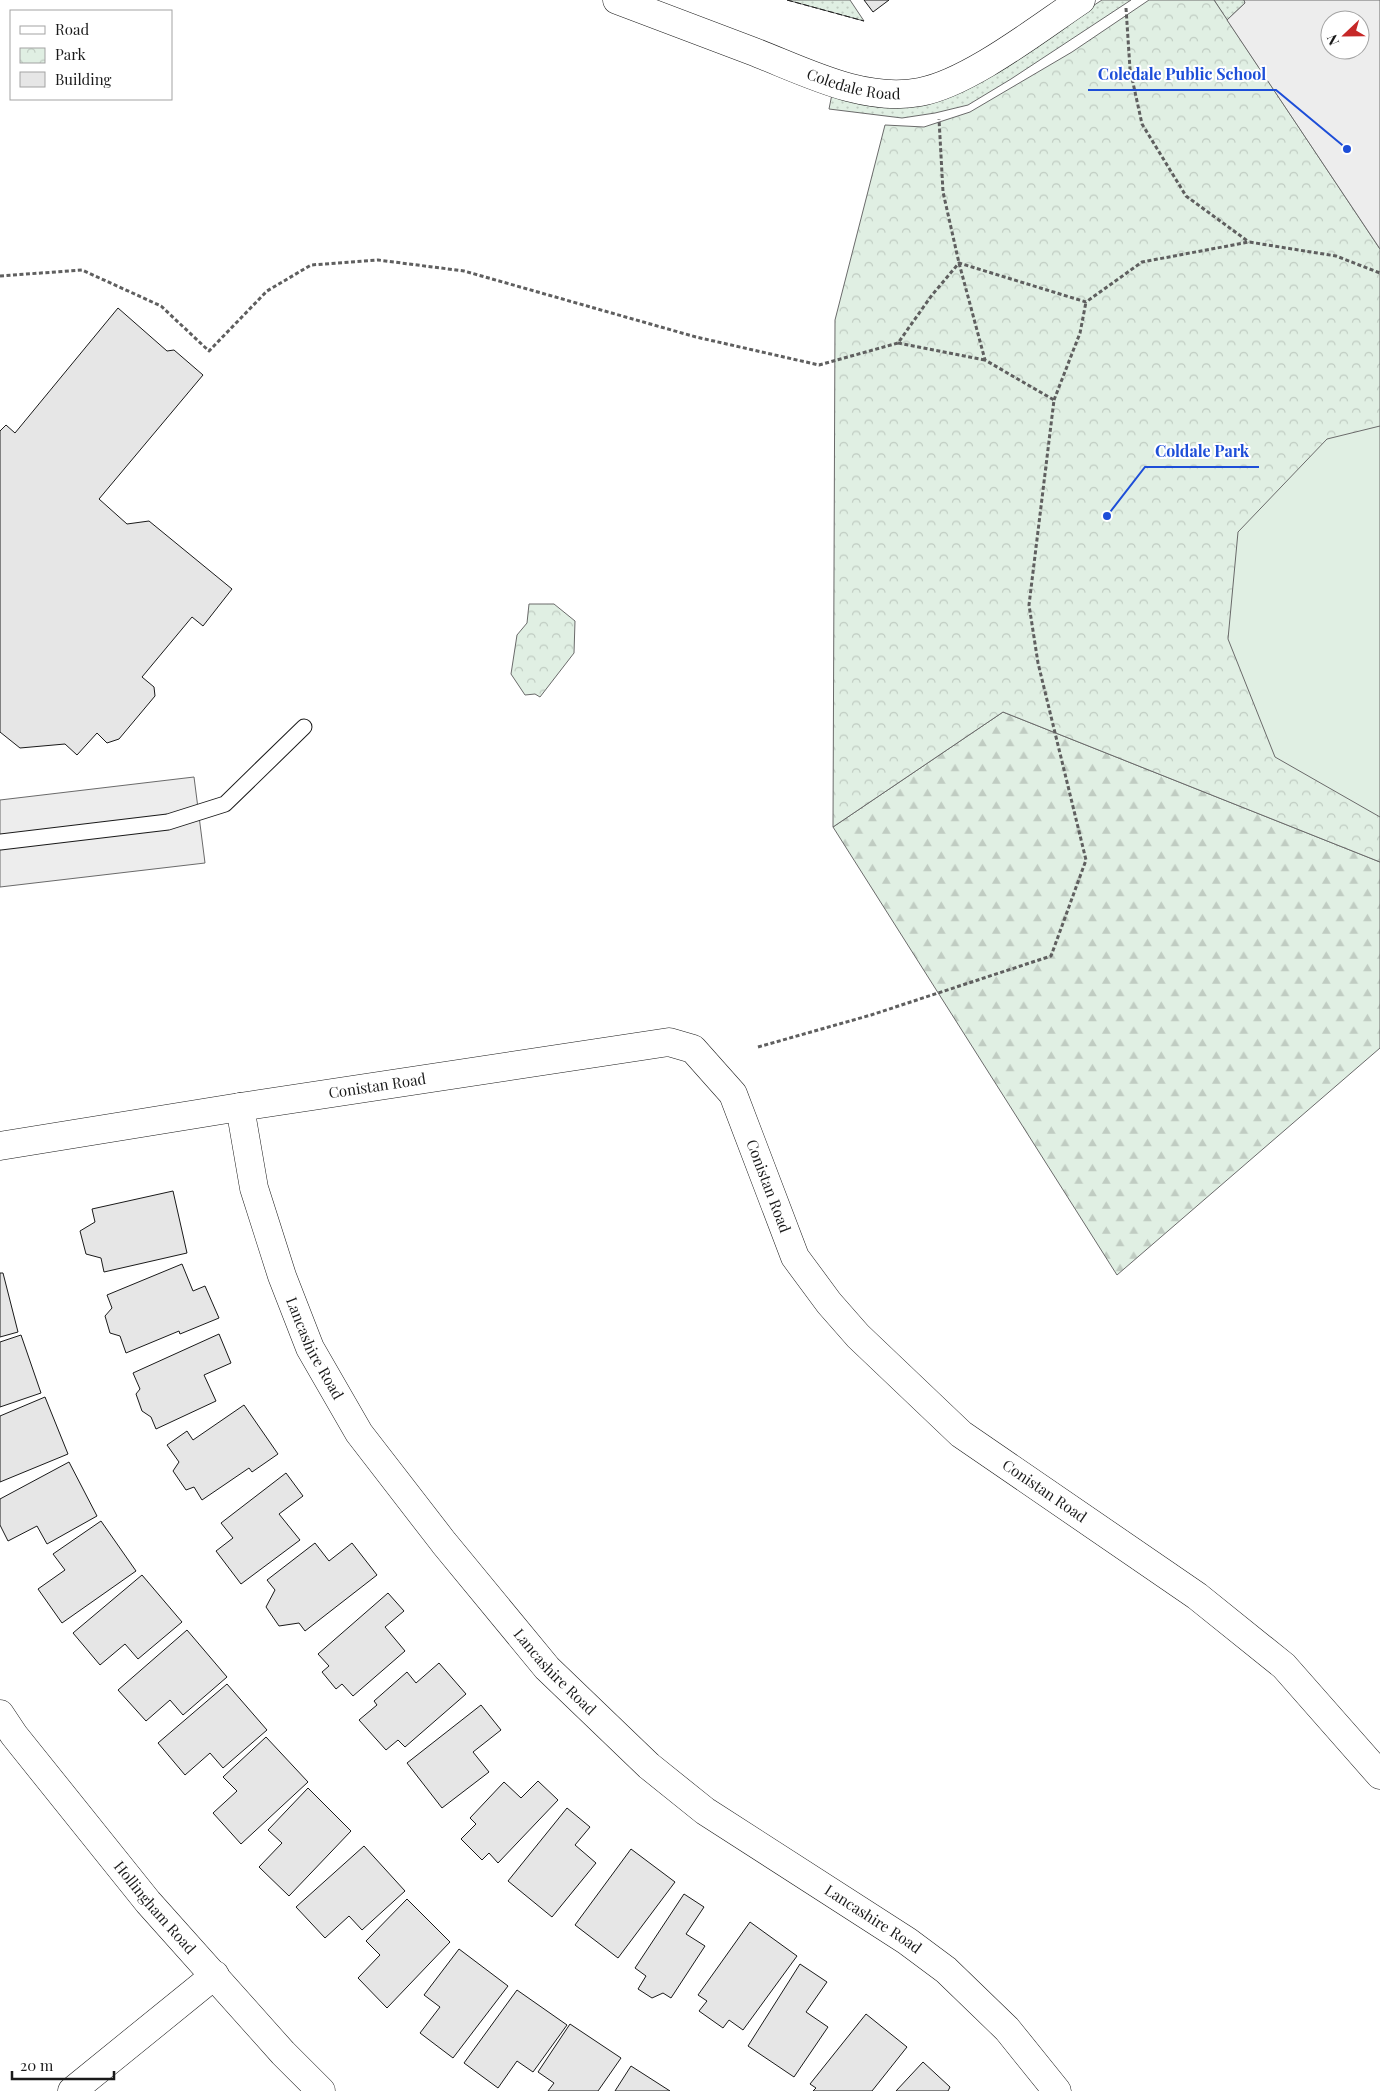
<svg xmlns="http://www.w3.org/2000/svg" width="1380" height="2091" viewBox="0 0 1380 2091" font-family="'Playfair Display',serif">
<defs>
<pattern id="grass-dots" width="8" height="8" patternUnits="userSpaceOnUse" patternTransform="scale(1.25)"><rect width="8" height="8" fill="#e0efe3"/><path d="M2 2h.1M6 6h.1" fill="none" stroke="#c0ccc2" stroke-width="1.8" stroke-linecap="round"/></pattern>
<pattern id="forest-firs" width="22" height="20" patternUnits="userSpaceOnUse" patternTransform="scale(1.25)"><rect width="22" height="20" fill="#e0efe3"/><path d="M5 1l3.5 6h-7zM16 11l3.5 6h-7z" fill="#c0ccc2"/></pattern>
<pattern id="park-crowns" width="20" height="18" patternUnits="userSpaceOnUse" patternTransform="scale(1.25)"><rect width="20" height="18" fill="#e0efe3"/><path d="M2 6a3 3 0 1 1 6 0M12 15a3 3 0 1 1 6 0" fill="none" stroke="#c0ccc2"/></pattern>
</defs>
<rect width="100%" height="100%" fill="#fff"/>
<!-- grass -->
<g fill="url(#grass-dots)" stroke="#6a6a6a">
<path d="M787,0H850L864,21Z"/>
<path d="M1102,0H1131L1011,79L968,105L935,113L902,118L829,109L832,94L863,103L1023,51Z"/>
<path d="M1214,0H1244L1245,3L1227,20Z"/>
</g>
<!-- forest -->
<path fill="url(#forest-firs)" stroke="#6a6a6a" d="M1003,712L1380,862V1048L1117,1275L833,827Z"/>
<!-- park -->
<g fill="url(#park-crowns)" stroke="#6a6a6a">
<path d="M1149,0H1214L1380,249V862L1003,712L833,827L835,320L885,125L924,127L970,112L1072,52Z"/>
<path d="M529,604H554L575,621L574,653L540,697L535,694L525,695L511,674L517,635L527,623Z"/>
</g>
<!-- pitch -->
<path fill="#e0efe3" stroke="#6a6a6a" d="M1380,426V817L1275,757L1228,639L1238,532L1327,439Z"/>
<!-- parking -->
<g fill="#ededed" stroke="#6a6a6a" fill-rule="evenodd">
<path d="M1244,0H1380V249L1227,20L1245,3ZM1330,20H1360V50H1330Z"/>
<path d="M194,777L205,863L0,887V800Z"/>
</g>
<!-- building -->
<g fill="#e6e6e6" stroke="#1a1a1a">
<path d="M864,0H889L873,12Z"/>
<path d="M118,308L167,351L174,350L203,375L99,499L127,524L149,521L232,589L203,626L192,617L142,677L154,687L155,696L119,739L107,743L97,733L77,755L65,744L20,748L0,732V431L6,425L15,433Z"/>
<path d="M173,1191L187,1253L104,1272L101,1258L86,1254L80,1231L95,1222L92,1209Z"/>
<path d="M182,1264L193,1291L205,1286L219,1318L180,1334L179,1331L126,1353L120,1336L110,1333L105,1316L112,1308L107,1295Z"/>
<path d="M0,1273H3L18,1332L0,1337Z"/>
<path d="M219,1334L231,1363L204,1375L216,1401L156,1429L151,1417L142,1411L136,1394L140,1389L133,1373Z"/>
<path d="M21,1335L41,1393L0,1407V1342Z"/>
<path d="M45,1397L68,1454L0,1482V1416Z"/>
<path d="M244,1405L278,1454L252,1472L249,1468L202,1500L194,1487L186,1490L173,1471L179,1462L167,1445L187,1431L193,1440Z"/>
<path d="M69,1462L97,1516L47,1544L37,1526L8,1541L0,1525V1499Z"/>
<path d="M286,1473L303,1496L279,1514L300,1540L241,1584L216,1551L233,1538L221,1523Z"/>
<path d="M101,1521L136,1571L62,1623L38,1589L65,1570L53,1554Z"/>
<path d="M315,1543L329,1561L352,1543L377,1575L305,1631L299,1623L279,1626L266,1607L275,1590L267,1580Z"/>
<path d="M142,1575L182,1622L138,1659L125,1644L100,1665L73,1633Z"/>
<path d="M388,1593L404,1611L385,1627L405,1651L353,1696L342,1684L336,1689L322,1672L329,1666L318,1654Z"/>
<path d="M187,1630L227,1677L183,1715L170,1700L146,1721L118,1690Z"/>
<path d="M439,1663L466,1694L405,1747L398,1740L386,1750L359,1720L377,1705L374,1701L407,1672L416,1683Z"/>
<path d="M227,1684L267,1730L223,1768L210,1753L185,1775L158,1743Z"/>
<path d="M481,1705L501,1730L473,1752L489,1772L442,1808L407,1763Z"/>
<path d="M266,1737L308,1782L241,1844L213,1813L237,1791L223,1777Z"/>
<path d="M538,1781L558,1800L498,1863L489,1853L482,1860L461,1839L476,1824L470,1818L504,1782L521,1798Z"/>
<path d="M308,1788L351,1831L289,1896L259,1867L282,1843L268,1830Z"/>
<path d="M567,1808L590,1827L575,1845L596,1863L552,1917L508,1881Z"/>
<path d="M364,1846L405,1891L362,1930L349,1916L325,1938L296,1907Z"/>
<path d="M631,1849L675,1882L618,1958L575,1925Z"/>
<path d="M684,1894L704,1907L686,1934L705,1946L671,1998L663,1993L652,1998L638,1989L646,1976L635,1968Z"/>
<path d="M407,1899L450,1942L387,2008L358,1978L380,1955L366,1941Z"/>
<path d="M750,1922L797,1956L743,2030L729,2020L723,2028L699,2011L707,2001L698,1995Z"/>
<path d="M459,1949L508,1986L453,2058L420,2033L440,2007L424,1995Z"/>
<path d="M800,1964L827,1982L806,2012L828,2027L794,2077L748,2046Z"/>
<path d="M517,1990L567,2025L533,2072L517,2061L498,2088L464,2063Z"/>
<path d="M866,2014L907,2047L872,2091H813L816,2088L810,2084Z"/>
<path d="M570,2024L621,2058L598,2091H548L554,2083L538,2072Z"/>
<path d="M923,2062L950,2087L948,2091H896Z"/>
<path d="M631,2066L670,2091H615Z"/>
</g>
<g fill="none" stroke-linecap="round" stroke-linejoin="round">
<defs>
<path id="lane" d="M0,842L168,822L225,804L304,727"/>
<g id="street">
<path id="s1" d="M617,0C662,17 707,34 752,51C804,71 863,103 920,92C969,83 1039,28 1081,0"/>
<path id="s2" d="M240,1107L254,1188L282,1276L310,1348L359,1433L444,1543L547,1668L649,1766L705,1811L907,1941L946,1970L1007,2029L1057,2091"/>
<path id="s3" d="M0,1146L240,1107L669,1042L693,1049L733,1094L795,1257L829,1303L858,1336L961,1434L1197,1596L1284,1666L1380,1775"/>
</g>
<g id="secondary">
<path id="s4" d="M0,1714L14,1735L148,1902L283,2053L321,2091"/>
<path d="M72,2091L215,1975"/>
</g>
</defs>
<!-- lane casing -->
<use href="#lane" stroke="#1a1a1a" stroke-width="17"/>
<!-- street casing -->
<use href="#street" stroke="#1a1a1a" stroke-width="29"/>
<!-- secondary casing -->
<use href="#secondary" stroke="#1a1a1a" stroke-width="29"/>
<!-- path -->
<g stroke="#5f5f5f" stroke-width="3" stroke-dasharray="4 2.5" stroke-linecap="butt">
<path d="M1126,8L1130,69L1142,124L1186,196L1249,242"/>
<path d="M0,276L82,270L161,306L209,351L267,291L311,265L378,260L464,271L696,337L819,365L898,343L932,295L959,263L1086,302L1142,262L1249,242L1336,256L1380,273"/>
<path d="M898,343L985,360"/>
<path d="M1054,400L1080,333L1086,302"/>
<path d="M758,1047L871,1015L1051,956L1086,860L1038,663L1029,605L1054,400L985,360L959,263L943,192L939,119"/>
</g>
<!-- lane -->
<use href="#lane" stroke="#fff" stroke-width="15"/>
<!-- street -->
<use href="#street" stroke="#fff" stroke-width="28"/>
<!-- secondary -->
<use href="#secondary" stroke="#fff" stroke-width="28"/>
<!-- fence -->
<path stroke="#1a1a1a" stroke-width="1" stroke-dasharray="6 2.5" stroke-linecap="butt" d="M787,0L864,21"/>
</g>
<g text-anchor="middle" stroke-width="4" stroke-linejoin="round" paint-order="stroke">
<!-- street labels -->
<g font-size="15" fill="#1a1a1a" stroke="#fff">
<text dy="5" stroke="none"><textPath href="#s1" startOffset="252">Coledale Road</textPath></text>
<text dy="5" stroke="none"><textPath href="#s3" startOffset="382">Conistan Road</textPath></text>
<text dy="5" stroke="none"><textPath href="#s3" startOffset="861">Conistan Road</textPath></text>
<text dy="5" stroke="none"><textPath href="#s2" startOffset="254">Lancashire Road</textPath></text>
<text dy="5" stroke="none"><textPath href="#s3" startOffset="1281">Conistan Road</textPath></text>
<text dy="5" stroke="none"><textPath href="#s2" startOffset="659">Lancashire Road</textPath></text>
<text dy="5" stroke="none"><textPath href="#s4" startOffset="248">Hollingham Road</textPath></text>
<text dy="5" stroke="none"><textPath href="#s2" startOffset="1064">Lancashire Road</textPath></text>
</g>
</g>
<!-- callouts -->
<path fill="none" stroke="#1d4ed8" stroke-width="2" d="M1347 149L1276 90H1088M1107 516L1145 467H1259"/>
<g fill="#1d4ed8" stroke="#fff" stroke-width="2">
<circle cx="1347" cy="149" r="5"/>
<circle cx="1107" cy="516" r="5"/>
</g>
<g font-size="16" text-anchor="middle" font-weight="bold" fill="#1d4ed8" stroke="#fff" stroke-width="4" stroke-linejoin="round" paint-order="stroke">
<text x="1182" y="80">Coledale Public School</text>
<text x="1202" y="457">Coldale Park</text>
</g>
<!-- legend -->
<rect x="10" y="10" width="162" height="90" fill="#ffffff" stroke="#a3a3a3"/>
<rect x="20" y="26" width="25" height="8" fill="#ffffff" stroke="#a3a3a3"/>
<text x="55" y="35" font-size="15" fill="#1a1a1a">Road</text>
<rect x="20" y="48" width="25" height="15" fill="url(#park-crowns)" stroke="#a3a3a3"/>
<text x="55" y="60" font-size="15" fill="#1a1a1a">Park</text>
<rect x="20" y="72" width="25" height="15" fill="#e6e6e6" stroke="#a3a3a3"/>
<text x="55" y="85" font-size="15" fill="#1a1a1a">Building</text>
<!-- north arrow -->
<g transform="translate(1345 35) rotate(248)"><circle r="24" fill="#ffffff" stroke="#a3a3a3"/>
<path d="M0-4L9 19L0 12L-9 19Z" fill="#c62828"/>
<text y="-8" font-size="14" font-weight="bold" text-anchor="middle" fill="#1a1a1a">N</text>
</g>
<!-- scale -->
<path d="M12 2071v8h102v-8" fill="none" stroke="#1a1a1a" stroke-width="2.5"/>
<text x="20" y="2071" font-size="15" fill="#1a1a1a" stroke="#ffffff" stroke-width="4" paint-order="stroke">20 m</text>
</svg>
